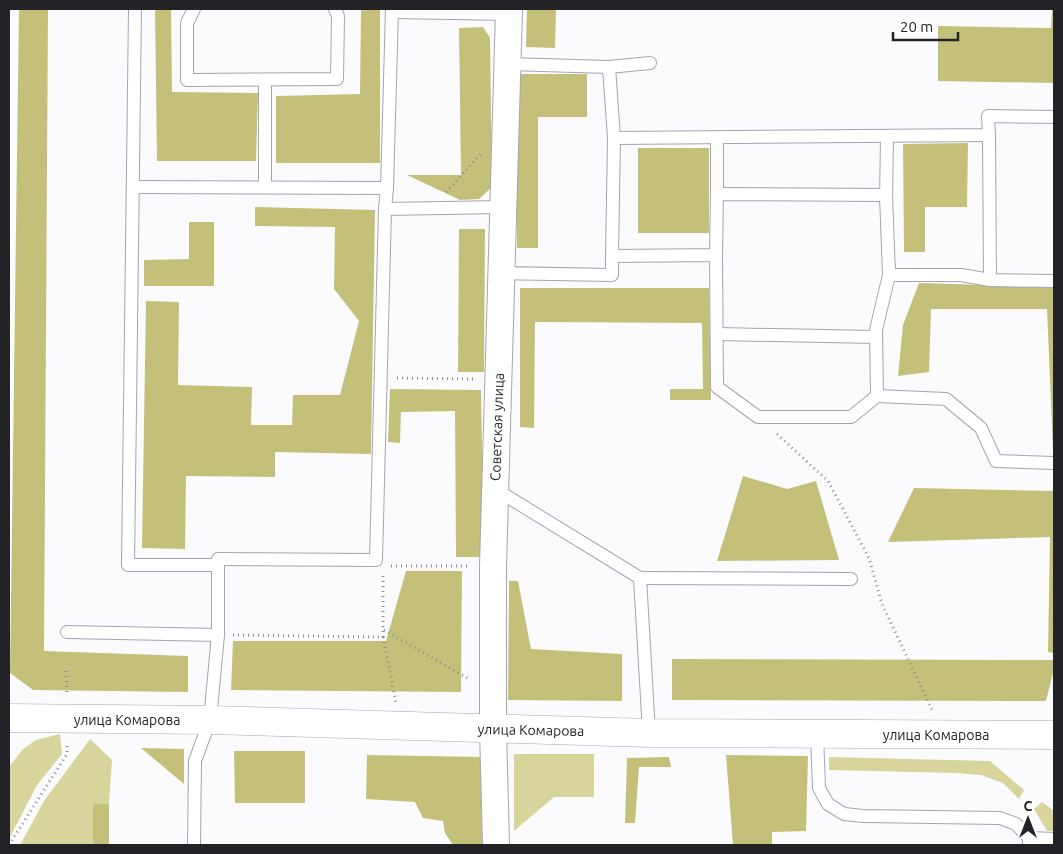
<svg xmlns="http://www.w3.org/2000/svg" width="1063" height="854" viewBox="0 0 1063 854" font-family="Ubuntu,sans-serif">
<rect width="100%" height="100%" fill="#fbfbfe"/>
<!-- green -->
<g fill="#d7d59b">
<path d="M60,734L62,754L37,785L9,839V767L23,749L36,740Z"/>
<path d="M90,739L112,760L109,804L93,803V845H20L44,801Z"/>
<path d="M514,754H594V797H554L514,831Z"/>
<path d="M829,757L990,761L1024,790L1019,799L1003,783L981,775L956,773L829,770Z"/>
<path d="M1042,802L1054,811V831H1047L1034,809Z"/>
</g>
<!-- forest -->
<g fill="#c4c079">
<path d="M19,9H48L44,651L188,656V692L33,690L10,673Z"/>
<path d="M155,9H171L172,92L258,93L256,161H157Z"/>
<path d="M361,9H380V163H276V96L360,94Z"/>
<path d="M527,9H556L555,48L526,47Z"/>
<path d="M1052,9H1054V83L938,81V26L1051,28Z"/>
<path d="M483,27L490,38L492,187L479,199L460,200L407,175H461L459,28Z"/>
<path d="M517,74H587V117H538V248H517Z"/>
<path d="M968,143L967,207H925V252H904L903,144Z"/>
<rect x="638" y="148" width="71" height="85"/>
<path d="M255,207L375,210L371,454L275,452V477L186,476L185,549L142,548L146,301L179,302L178,385L252,387L251,425H292L293,395H340L359,321L334,289L335,227L255,226Z"/>
<path d="M189,222H214V286H144V260L189,259Z"/>
<path d="M459,229H485L484,372H458Z"/>
<path d="M919,283L1054,287V450H1053L1047,309H931L929,372L898,376L903,325Z"/>
<path d="M520,288H709L711,400H670V389H703L702,323L535,322L534,428L520,427Z"/>
<path d="M390,389L481,390L484,557H456L455,411L401,412L400,443L388,442Z"/>
<path d="M743,476L787,489L816,481L839,560L717,561Z"/>
<path d="M914,488L1054,491V653L1048,652L1050,537L888,542Z"/>
<path d="M406,571H462L461,692L231,690L233,641H386Z"/>
<path d="M509,581H518L531,649L622,654V701L508,700Z"/>
<path d="M672,659L1054,660V669L1046,701L672,700Z"/>
<path d="M141,748L184,749V784Z"/>
<path d="M234,751H305V803H235Z"/>
<path d="M367,755L481,757L482,845H453L445,833L443,821L423,818L415,802L366,799Z"/>
<path d="M726,755L808,756L806,831L772,832V845H733Z"/>
<path d="M669,757L671,767H639L635,823H625L627,758Z"/>
<path d="M93,803L109,804V845H93Z"/>
</g>
<g fill="none" stroke-linecap="round" stroke-linejoin="round">
<defs>
<g id="lane">
<path d="M135,9L128,565H218V635L210,720L195,761L194,845"/>
<path d="M194,9L187,23V80L337,79L338,16L335,9"/>
<path d="M392,12L509,14"/>
<path d="M507,64L609,67L650,63"/>
<path d="M609,67L614,138L612,256"/>
<path d="M265,80V187"/>
<path d="M989,135L990,280"/>
<path d="M614,138L989,135L988,116L1054,117"/>
<path d="M134,187L387,188L385,209L502,207"/>
<path d="M387,188L392,9"/>
<path d="M717,194V138"/>
<path d="M886,201L887,136"/>
<path d="M889,266V275H961L990,280L1054,281"/>
<path d="M501,273L612,275V256L716,255L717,194L886,195L889,275L876,330L877,396L851,417H758L717,387L716,255"/>
<path d="M717,334L876,337"/>
<path d="M877,396L946,399L981,428L996,461L1054,463"/>
<path d="M495,489L640,578L649,733"/>
<path d="M218,559L376,560L385,209"/>
<path d="M640,578L851,579"/>
<path d="M67,632L218,635"/>
<path d="M817,734L819,788L828,804L844,814L863,816L1000,818L1016,824L1029,838"/>
<path d="M1029,845V838L1054,839"/>
</g>
<path id="street" d="M496,845L493,729V566L509,9"/>
<path id="secondary" d="M9,718L210,720L649,733L1054,735"/>
</defs>
<!-- lane casing -->
<use href="#lane" stroke="#a4a5b3" stroke-width="14"/>
<!-- street casing -->
<use href="#street" stroke="#a4a5b3" stroke-width="28"/>
<!-- secondary casing -->
<use href="#secondary" stroke="#a4a5b3" stroke-width="29"/>
<!-- path -->
<g stroke="#8d8d91" stroke-width="3" stroke-dasharray="1 4" stroke-linecap="butt">
<path d="M446,192L481,154"/>
<path d="M397,378L475,379"/>
<path d="M777,434L828,481L869,558L882,604L933,712"/>
<path d="M391,566H470"/>
<path d="M384,630L469,679"/>
<path d="M233,635L383,637V573"/>
<path d="M383,637L396,703"/>
<path d="M66,671L67,696"/>
<path d="M9,845L67,754V742"/>
</g>
<!-- lane -->
<use href="#lane" stroke="#fff" stroke-width="12"/>
<!-- street -->
<use href="#street" stroke="#fff" stroke-width="26"/>
<!-- secondary -->
<use href="#secondary" stroke="#fff" stroke-width="28"/>
</g>
<g text-anchor="middle" stroke-width="4.5" stroke-linejoin="round" paint-order="stroke">
<!-- street labels -->
<g font-size="14" fill="#222227" stroke="#fff">
<text transform="translate(497 427) rotate(-88)" y="5">Советская улица</text>
<text x="127" y="725">улица Комарова</text>
<text transform="translate(531 730) rotate(1)" y="5">улица Комарова</text>
<text x="936" y="740">улица Комарова</text>
</g>
</g>
<!-- border -->
<rect width="1063" height="854" fill="none" stroke="#222227" stroke-width="20"/>
<!-- north arrow -->
<g transform="translate(1028 819)" stroke="#ffffff" stroke-width="4" paint-order="stroke">
<path d="M0-4L9 19L0 12L-9 19Z" fill="#222227"/>
<text y="-8" font-size="14" font-weight="bold" text-anchor="middle" fill="#222227">С</text>
</g>
<!-- scale -->
<path d="M893 32v8h65v-8" fill="none" stroke="#222227" stroke-width="2.5"/>
<text x="900" y="32" font-size="15" fill="#222227" stroke="#ffffff" stroke-width="4" paint-order="stroke">20 m</text>
</svg>
